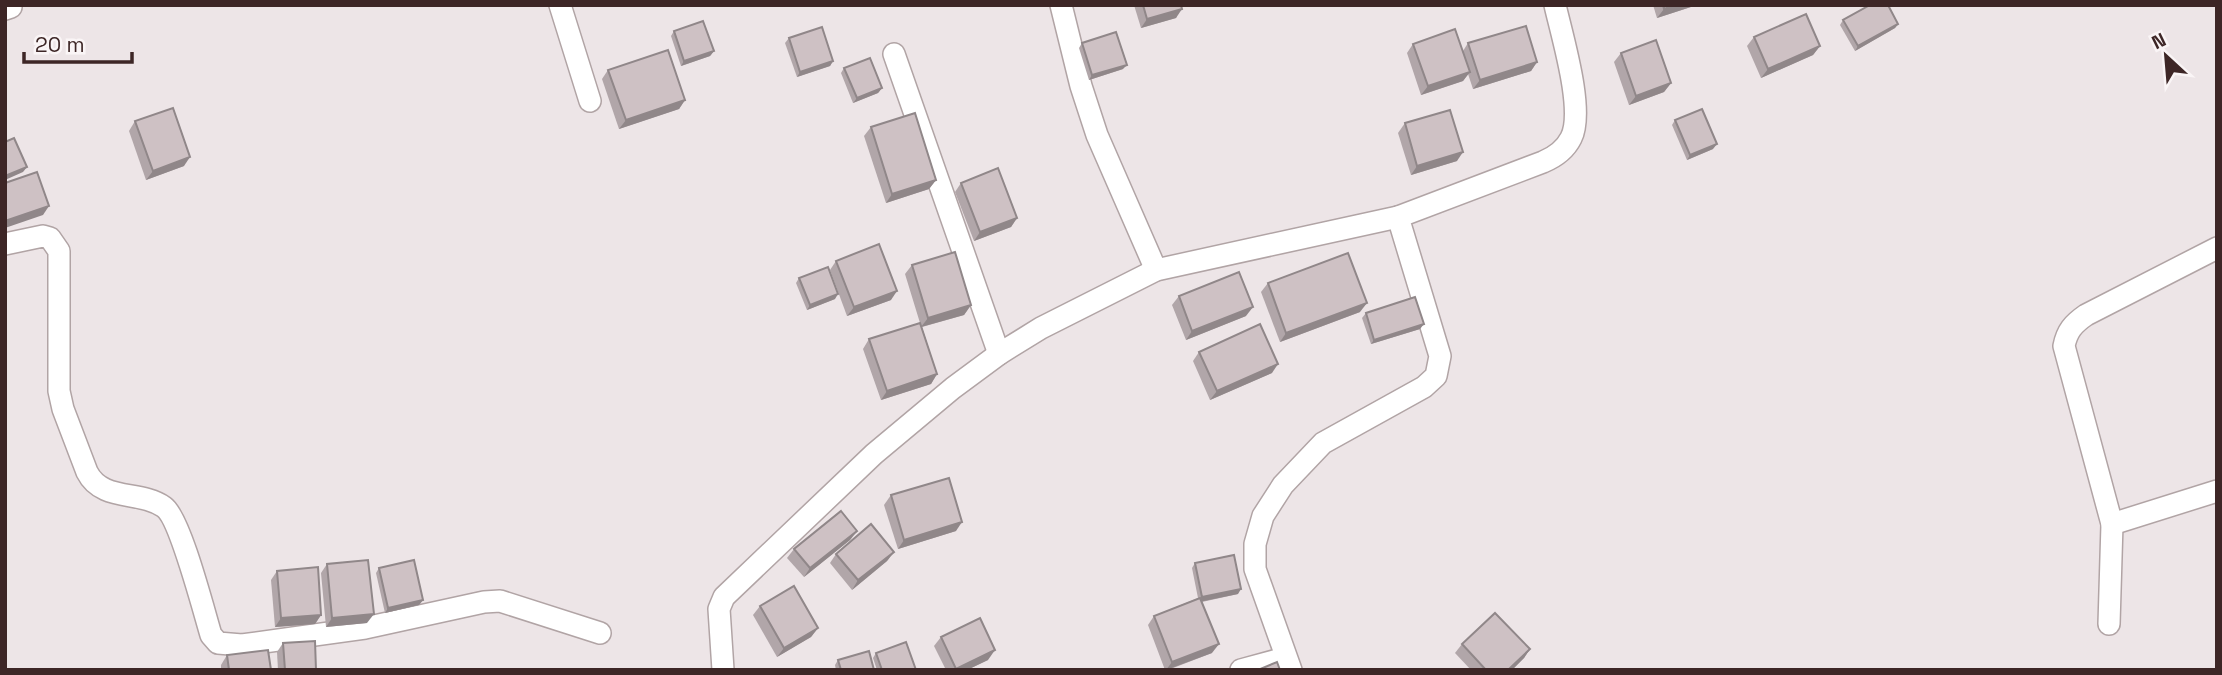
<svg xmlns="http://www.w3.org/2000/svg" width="2222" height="675" viewBox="0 0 2222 675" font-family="'Space Grotesk',sans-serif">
<rect width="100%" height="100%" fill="#ede5e7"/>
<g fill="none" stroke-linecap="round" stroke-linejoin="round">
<defs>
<g id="minor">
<path d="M560,5L590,101"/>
<path d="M1061,5L1081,86L1097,135L1156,270"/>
<path d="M5,9L11,7"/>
<path d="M894,54L999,354"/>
<path d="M5,244L43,236L50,238L59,251V391L63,409L87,472C102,502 140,490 164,507C180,518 204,612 211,635L218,643L242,645L365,628L484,602L500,601L600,633"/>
<path d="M2112,524L2217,491"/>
<path d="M2109,624L2112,524L2064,346C2067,331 2073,324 2086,315L2217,248"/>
<path d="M723,670L719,609L724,597L874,454L953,388L999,354L1041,328L1156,270L1398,217"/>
<path d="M1241,670L1285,658"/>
<path d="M1291,670L1255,569V544L1263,516L1283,485L1323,443L1424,387L1436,376L1440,356L1398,217L1543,162C1555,157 1565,150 1571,138C1585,111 1562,36 1555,5"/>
</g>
</defs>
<!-- minor casing -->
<use href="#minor" stroke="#b1a4a5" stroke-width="24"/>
<!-- minor -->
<use href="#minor" stroke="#fff" stroke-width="21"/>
</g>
<!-- wall -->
<g fill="#b1a6a9">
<path d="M1134,5H1181L1176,18L1141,28Z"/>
<path d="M1653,5H1697L1657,18Z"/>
<path d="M1843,20L1898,24L1895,28L1855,51L1840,25Z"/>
<path d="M674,31L714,51L710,56L681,66L671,36Z"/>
<path d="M1754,37L1820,46L1813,55L1761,78L1747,46Z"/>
<path d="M789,38L833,61L830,66L797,77L785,43Z"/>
<path d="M1082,43L1123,69L1089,80L1079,48Z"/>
<path d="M1468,43L1537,62L1531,71L1473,89L1468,74L1463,81L1421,95L1407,53L1413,44L1463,51Z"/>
<path d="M1621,53L1671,83L1664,92L1629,105L1614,62Z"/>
<path d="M844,68L882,88L878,93L853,103L841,73Z"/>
<path d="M608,70L685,100L679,109L619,129L602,79Z"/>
<path d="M1675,120L1713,149L1687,160L1672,125Z"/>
<path d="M135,121L184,166L146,180L129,131Z"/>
<path d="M1405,123L1457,161L1411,175L1398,133Z"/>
<path d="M871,127L936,180L929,189L886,203L864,136Z"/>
<path d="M961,183L1017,218L1011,227L974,241L955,192Z"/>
<path d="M836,261L891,300L847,316L830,270Z"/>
<path d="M912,265L971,305L964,315L922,327L937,374L931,384L881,400L863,349L869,339L920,323L905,274Z"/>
<path d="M799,278L835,299L807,310L796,283Z"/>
<path d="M1268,283L1360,312L1280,342L1261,292Z"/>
<path d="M1179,296L1246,316L1186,340L1172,305Z"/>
<path d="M1366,313L1420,329L1371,344L1362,318Z"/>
<path d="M1199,352L1272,373L1210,400L1193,361Z"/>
<path d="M891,495L956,531L898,549L884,505Z"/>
<path d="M857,531L850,540L804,577L787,558L794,549Z"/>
<path d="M894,552L887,561L852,590L830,563L836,554Z"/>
<path d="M1195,563L1238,594L1202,602L1212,653L1168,670H1165L1148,625L1154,616L1198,598L1192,568Z"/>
<path d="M327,564L367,623L326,627L321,573Z"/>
<path d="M379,568L423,600L419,605L385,613L376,573Z"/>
<path d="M277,571L321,615L315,624L275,627L271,580Z"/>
<path d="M760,606L818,628L811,637L777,657L753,615Z"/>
<path d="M941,637L988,660L967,670H946L934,646Z"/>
<path d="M283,643L316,670H278L277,652Z"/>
<path d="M1462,644L1530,649L1524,658L1512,670H1471L1455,653Z"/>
<path d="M876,653L916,670H877L873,658Z"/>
<path d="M227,655L271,670H221V665Z"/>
<path d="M838,660L874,670H836L835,665Z"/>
</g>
<!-- shaded-wall -->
<g fill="#908789">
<path d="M1674,5H1697L1657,18L1664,9Z"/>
<path d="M1182,9L1176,18L1141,28L1147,19Z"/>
<path d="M1898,24L1895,28L1855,51L1858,46Z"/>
<path d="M1820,46L1813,55L1761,78L1768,69Z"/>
<path d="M714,51L710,56L681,66L684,61Z"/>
<path d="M833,61L830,66L797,77L800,72Z"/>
<path d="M1537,62L1531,71L1473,89L1480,80Z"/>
<path d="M1127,65L1123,69L1089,80L1092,75Z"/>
<path d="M1470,72L1463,81L1421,95L1428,86Z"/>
<path d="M1671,83L1664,92L1629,105L1636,96Z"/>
<path d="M882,88L878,93L853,103L857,98Z"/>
<path d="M685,100L679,109L619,129L626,120Z"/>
<path d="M1717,144L1713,149L1687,160L1690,155Z"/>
<path d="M1463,152L1457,161L1411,175L1417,166Z"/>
<path d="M190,157L184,166L146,180L153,171Z"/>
<path d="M27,167L23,172L5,180V176Z"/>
<path d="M936,180L929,189L886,203L892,194Z"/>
<path d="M49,206L43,215L5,228V221Z"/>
<path d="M1017,218L1011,227L974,241L980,232Z"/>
<path d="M897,291L891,300L847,316L854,307Z"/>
<path d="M838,294L835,299L807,310L810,305Z"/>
<path d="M1367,303L1360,312L1280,342L1286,333Z"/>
<path d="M971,305L964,315L921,327L928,318Z"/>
<path d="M1253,307L1246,316L1186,340L1192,331Z"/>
<path d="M1424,324L1420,329L1371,344L1374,340Z"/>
<path d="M1278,364L1272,373L1210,400L1217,391Z"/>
<path d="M937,374L931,384L881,400L887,391Z"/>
<path d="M962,522L956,531L898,549L904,540Z"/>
<path d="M857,531L850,540L804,577L810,568Z"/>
<path d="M894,552L887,561L852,590L858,580Z"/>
<path d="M1241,589L1238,594L1199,602L1202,597Z"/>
<path d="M423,600L419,605L385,613L388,608Z"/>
<path d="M374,614L367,623L326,627L332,618Z"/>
<path d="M321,615L315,624L275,627L281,618Z"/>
<path d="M818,628L811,637L777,657L784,648Z"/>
<path d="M1219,644L1212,653L1166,670L1172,662Z"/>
<path d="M1530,649L1524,658L1512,670H1508Z"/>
<path d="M995,650L988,660L967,670H955Z"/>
</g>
<!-- building -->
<g fill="#cec1c4" stroke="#908789" stroke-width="2">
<path d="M1143,5H1181L1182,9L1147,19Z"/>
<path d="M1663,5H1674L1664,9Z"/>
<path d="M1870,5H1888L1898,24L1858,46L1843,20Z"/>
<path d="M1806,14L1820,46L1768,69L1754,37Z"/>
<path d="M703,21L714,51L684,61L674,31Z"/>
<path d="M1526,26L1537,62L1480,80L1468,43Z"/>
<path d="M822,27L833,61L800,72L789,38Z"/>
<path d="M1455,29L1470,72L1428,86L1413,44Z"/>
<path d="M1116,32L1127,65L1092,75L1082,43Z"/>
<path d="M1656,40L1671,83L1636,96L1621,53Z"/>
<path d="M668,50L685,100L626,120L608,70Z"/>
<path d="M870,58L882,88L857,98L844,68Z"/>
<path d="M173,108L190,157L153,171L135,121Z"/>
<path d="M1702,109L1717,144L1690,155L1675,120Z"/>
<path d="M1450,110L1463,152L1417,166L1405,123Z"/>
<path d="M915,113L936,180L892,194L871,127Z"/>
<path d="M14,138L27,167L5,176V142Z"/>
<path d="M998,168L1017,218L980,232L961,183Z"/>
<path d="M37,172L49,206L5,221V183Z"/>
<path d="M879,244L897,291L854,307L836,261Z"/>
<path d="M955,252L971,305L928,318L912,265Z"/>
<path d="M1348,253L1367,303L1286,333L1268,283Z"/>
<path d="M828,267L838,294L810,305L799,278Z"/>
<path d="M1239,272L1253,307L1192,331L1179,296Z"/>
<path d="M1415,297L1424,324L1374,340L1366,313Z"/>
<path d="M920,323L937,374L887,391L869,339Z"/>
<path d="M1260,324L1278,364L1217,391L1199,352Z"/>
<path d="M949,478L962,522L904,540L891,495Z"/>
<path d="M841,511L857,531L810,568L794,549Z"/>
<path d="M871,524L894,552L858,580L836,554Z"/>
<path d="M1234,555L1241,589L1202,597L1195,563Z"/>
<path d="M368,560L374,614L332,618L327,564Z"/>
<path d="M414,560L423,600L388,608L379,568Z"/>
<path d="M318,567L321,615L281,618L277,571Z"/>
<path d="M794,586L818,628L784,648L760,606Z"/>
<path d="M1200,598L1219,644L1172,662L1154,616Z"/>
<path d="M1495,613L1530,649L1508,670H1486L1462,644Z"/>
<path d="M980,618L995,650L956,669L941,637Z"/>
<path d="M315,641L316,670H285L283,643Z"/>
<path d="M906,642L916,670H882L876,653Z"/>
<path d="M268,650L271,670H229L227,655Z"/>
<path d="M869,651L874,670H841L838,660Z"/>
<path d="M1277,662L1280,670H1258Z"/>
</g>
<!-- border -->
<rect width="2222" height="675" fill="none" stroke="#3d2626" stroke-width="14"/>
<!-- north arrow -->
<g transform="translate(2166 56) rotate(334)" stroke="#faf5f6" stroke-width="5" paint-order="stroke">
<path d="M0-5L12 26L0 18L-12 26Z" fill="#3d2626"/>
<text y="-10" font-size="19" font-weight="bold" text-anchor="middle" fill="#3d2626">N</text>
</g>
<!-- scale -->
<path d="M24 52v10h108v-10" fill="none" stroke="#3d2626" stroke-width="3.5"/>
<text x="35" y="52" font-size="21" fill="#3d2626" stroke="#faf5f6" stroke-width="5" paint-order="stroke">20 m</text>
</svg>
